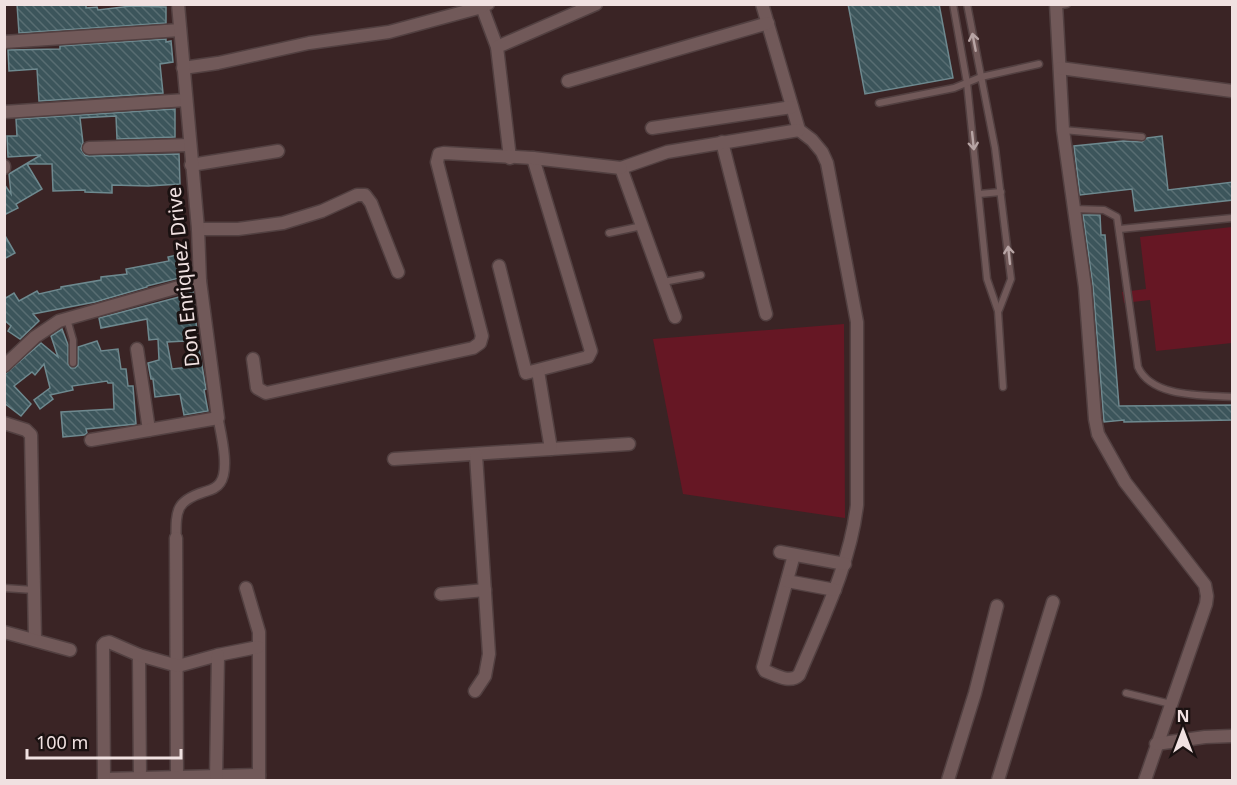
<svg xmlns="http://www.w3.org/2000/svg" width="1237" height="785" viewBox="0 0 1237 785" font-family="'Noto Sans',sans-serif">
<defs>
<pattern id="building-back-hatch" width="6" height="6" patternUnits="userSpaceOnUse" patternTransform="scale(1.5)"><rect width="6" height="6" fill="#3c555b"/><path d="M-1 5l2 2M0 0l6 6M5-1l2 2" fill="none" stroke="#586d72"/></pattern>
</defs>
<rect width="100%" height="100%" fill="#3a2425"/>
<!-- green -->
<g fill="#661724">
<path d="M1232,227V343L1156,351L1150,300L1124,303L1122,292L1146,289L1140,237Z"/>
<path d="M844,324L845,518L683,494L653,339Z"/>
</g>
<!-- building -->
<g fill="url(#building-back-hatch)" stroke="#6e898f" stroke-width="1.5" fill-rule="evenodd">
<path d="M17,4H86V8L97,7L98,10L131,6L166,7V23L19,33Z"/>
<path d="M848,4H939L953,78L865,94Z"/>
<path d="M166,39V42L171,41L173,62L160,64L163,93L39,101L37,69L9,71L8,50L60,49V46Z"/>
<path d="M175,109V137L117,139L116,116L80,118L83,143L81,149L85,155L89,156L179,154L180,184L148,186L112,185V193L85,192V190L53,191L52,164H27L42,189L16,204L18,208L4,215V184L11,194L9,174L41,155L8,157L7,136H17L16,119Z"/>
<path d="M1162,136L1168,190L1233,182V200L1135,211L1132,189L1080,195L1074,146L1123,141L1142,142L1147,138Z"/>
<path d="M1083,215H1100L1101,235H1105L1119,406L1233,405V420L1124,422V420L1104,422L1093,286Z"/>
<path d="M4,234L15,253L4,259Z"/>
<path d="M186,253L191,275L147,286V287L95,302L33,314L39,321L20,339L8,331L11,326L4,320V299L14,293L19,301L37,291L39,294L61,289V287L101,280V277L127,274L126,269L169,261L168,257Z"/>
<path d="M193,292L198,342L206,389L204,390L208,411L184,415L180,394L155,397L153,379H151L148,363L159,360L158,339L149,340L147,319L101,328L99,318L183,296V295ZM186,341L190,367L172,369L167,342Z"/>
<path d="M62,329L68,345V364L71,368H75L78,365V347L97,341L101,351L118,349L121,369H126L128,386H133L136,424L86,429L87,433L84,435L63,437L61,412L114,409L113,383H108L107,381L72,386L73,390L50,395L53,399L40,409L34,400L50,388L44,364L35,375L32,372L14,386L31,404L21,416L4,403V375L41,343L58,357L51,336Z"/>
</g>
<g fill="none" stroke-linecap="round" stroke-linejoin="round">
<defs>
<g id="service">
<path d="M953,4L967,83L987,279L998,311L1003,387"/>
<path d="M967,4L995,148L1011,279L999,310"/>
<path d="M1056,6L1067,4"/>
<path d="M879,103L954,88L981,77L1039,64"/>
<path d="M1063,130L1142,137"/>
<path d="M979,194L1001,192"/>
<path d="M1074,209L1104,210L1117,217L1138,367C1152,398 1203,395 1232,397"/>
<path d="M1120,229L1232,218"/>
<path d="M609,233L642,226"/>
<path d="M663,282L701,275"/>
<path d="M67,319L73,340V363"/>
<path d="M4,588L34,590"/>
<path d="M1126,693L1171,704"/>
</g>
<path id="pedestrian" d="M176,538C176,510 176,501 204,492C210,490 216,489 220,483C230,470 221,434 218,418"/>
<g id="minor">
<path d="M488,4L482,7L497,47"/>
<path d="M762,4L799,130L812,140L822,152L827,163L857,322V505C850,565 822,620 799,675C790,684 776,675 765,671L763,667L794,555"/>
<path d="M1056,4L1063,130L1085,287L1095,419L1098,434L1125,482L1205,585L1207,596L1206,604L1145,780"/>
<path d="M4,42L180,30"/>
<path d="M183,68L218,63L309,43L389,32L482,7"/>
<path d="M1060,68L1232,91"/>
<path d="M568,81L768,23"/>
<path d="M4,112L186,100"/>
<path d="M652,128L792,107"/>
<path d="M722,142L766,314"/>
<path d="M89,148L189,145"/>
<path d="M510,158L497,47L596,4"/>
<path d="M191,165L278,151"/>
<path d="M4,166V168"/>
<path d="M198,229H238L283,223L322,211L357,195H365L371,203L398,272"/>
<path d="M499,266L526,373L588,357L591,351L533,158"/>
<path d="M675,317L621,168L667,152L799,130"/>
<path d="M137,349L149,430"/>
<path d="M253,359L257,388L266,393L473,348L480,343L482,336L437,162L439,154L444,153L533,158L621,168"/>
<path d="M4,366L35,337L59,321L200,281"/>
<path d="M4,423L26,430L31,435L35,640"/>
<path d="M91,440L218,418L200,281L198,229L178,4"/>
<path d="M551,449L629,444"/>
<path d="M394,459L551,449L538,371"/>
<path d="M176,538L177,780"/>
<path d="M780,552L845,564"/>
<path d="M787,581L835,590"/>
<path d="M246,588L259,632V780"/>
<path d="M441,594L485,590"/>
<path d="M4,632L70,650"/>
<path d="M139,655L140,780"/>
<path d="M475,691L485,676L489,654L476,455"/>
<path d="M1156,744L1205,737L1232,736"/>
<path d="M104,779L259,775"/>
<path d="M104,780L103,645L105,643L109,642L139,655L178,666L218,655L258,647"/>
<path d="M216,780L218,655"/>
<path d="M948,780L975,693L997,606"/>
<path d="M998,780L1053,602"/>
</g>
</defs>
<!-- service casing -->
<use href="#service" stroke="#524041" stroke-width="9"/>
<!-- pedestrian casing -->
<use href="#pedestrian" stroke="#524041" stroke-width="12"/>
<!-- minor casing -->
<use href="#minor" stroke="#524041" stroke-width="15"/>
<!-- service -->
<use href="#service" stroke="#715959" stroke-width="6"/>
<!-- pedestrian -->
<use href="#pedestrian" stroke="#715959" stroke-width="9"/>
<!-- minor -->
<use href="#minor" stroke="#715959" stroke-width="12"/>
</g>
<!-- one-way arrows -->
<defs><path id="oneway-shaft" d="M-6 0H5M1.5-3L5.5 0L1.5 3" fill="none" stroke-width="1.6" stroke-linecap="round" stroke-linejoin="round" transform="scale(1.5)"/></defs>
<g stroke="#b7a4a4">
<use href="#oneway-shaft" transform="translate(974 42) rotate(-101)"/>
<use href="#oneway-shaft" transform="translate(973 141) rotate(84)"/>
<use href="#oneway-shaft" transform="translate(1009 255) rotate(-96)"/>
</g>
<g text-anchor="middle" stroke-width="6" stroke-linejoin="round" paint-order="stroke">
<!-- street labels -->
<g font-size="20" fill="#f0e1e1" stroke="#1a1111">
<text transform="translate(183 277) rotate(-96)" y="7">Don Enriquez Drive</text>
</g>
</g>
<!-- border -->
<rect width="1237" height="785" fill="none" stroke="#f0e1e1" stroke-width="12"/>
<!-- north arrow -->
<g transform="translate(1183 731)" stroke="#1a1111" stroke-width="4.5" paint-order="stroke">
<path d="M0-4.5L10 22L0 15L-10 22Z" fill="#f0e1e1"/>
<text y="-9" font-size="16" font-weight="bold" text-anchor="middle" fill="#f0e1e1">N</text>
</g>
<!-- scale -->
<path d="M27 749v9h154v-9" fill="none" stroke="#f0e1e1" stroke-width="3"/>
<text x="36" y="749" font-size="18" fill="#f0e1e1" stroke="#1a1111" stroke-width="4.5" paint-order="stroke">100 m</text>
</svg>
